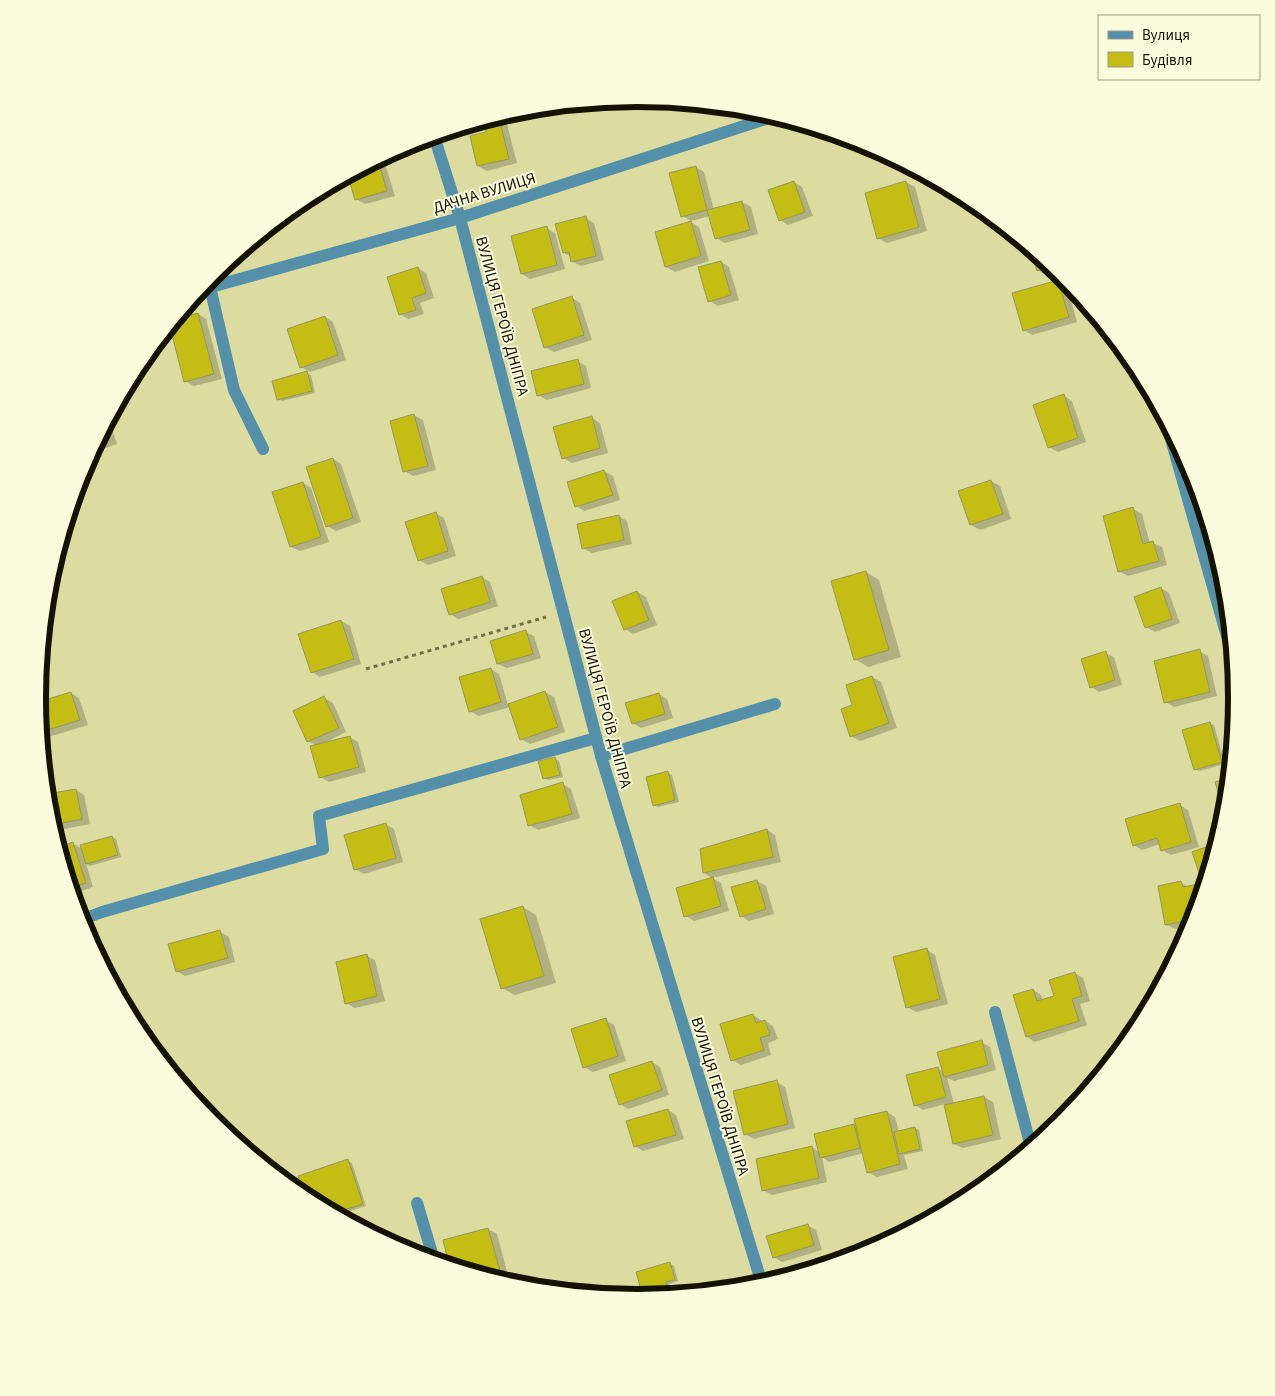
<svg xmlns="http://www.w3.org/2000/svg" width="1275" height="1396" viewBox="0 0 1275 1396" font-family="'Source Sans 3',sans-serif">
<rect width="100%" height="100%" fill="#dcdca1"/>
<!-- shadow -->
<g fill="#0003">
<path d="M499,119L507,124L517,163L487,171L478,166L487,133Z"/>
<path d="M383,157L395,196L365,204L356,199L349,175Z"/>
<path d="M695,167L704,172L714,210L742,202L751,207L758,234L725,243L716,238L710,216L691,221L682,216Z"/>
<path d="M794,182L802,187L813,216L788,225L780,220Z"/>
<path d="M906,182L915,187L927,231L887,243L878,238Z"/>
<path d="M586,218L594,223L604,260L581,266L573,262L571,257L564,253Z"/>
<path d="M691,222L699,227L709,261L675,272L666,267Z"/>
<path d="M546,228L555,233L565,269L530,279L522,274Z"/>
<path d="M1032,249L1058,271L1046,275L1038,270Z"/>
<path d="M721,262L729,267L739,300L718,306L710,301Z"/>
<path d="M418,268L426,273L434,298L420,303L424,314L408,319L400,314Z"/>
<path d="M1058,281L1067,286L1077,322L1032,335L1024,330Z"/>
<path d="M572,298L580,303L592,340L554,352L545,347Z"/>
<path d="M198,314L206,319L222,379L194,386L185,381L171,326L175,320Z"/>
<path d="M325,317L333,322L346,360L310,372L301,367Z"/>
<path d="M577,361L586,366L591,388L547,400L538,395Z"/>
<path d="M307,373L311,375L315,393L282,401L278,399L274,381Z"/>
<path d="M1064,396L1072,401L1086,442L1058,452L1049,447Z"/>
<path d="M414,415L423,420L436,470L413,476L405,471Z"/>
<path d="M592,418L600,423L608,453L572,463L563,458Z"/>
<path d="M109,420L117,444L92,453Z"/>
<path d="M333,459L341,464L361,522L336,531L327,526Z"/>
<path d="M604,471L613,476L620,500L584,511L576,506Z"/>
<path d="M991,481L1000,486L1011,519L980,530L971,525Z"/>
<path d="M303,483L311,488L329,542L300,551L291,547L274,492Z"/>
<path d="M1133,509L1142,514L1150,544L1153,543L1162,547L1167,565L1128,576L1119,571Z"/>
<path d="M435,513L444,518L456,556L428,565L419,560Z"/>
<path d="M619,516L627,521L632,544L592,553L583,548Z"/>
<path d="M866,572L879,580L901,657L868,667L855,659Z"/>
<path d="M482,577L490,582L498,606L459,619L450,614Z"/>
<path d="M1161,588L1169,593L1180,623L1155,632L1146,627Z"/>
<path d="M637,592L646,597L657,625L633,634L625,629Z"/>
<path d="M341,621L350,626L361,664L320,677L312,672Z"/>
<path d="M525,632L534,636L541,658L507,668L498,664Z"/>
<path d="M1199,651L1208,656L1217,696L1174,707L1166,702Z"/>
<path d="M1105,653L1114,657L1122,685L1099,692L1091,687Z"/>
<path d="M491,669L499,674L508,705L545,692L554,697L565,732L530,744L521,739L510,707L479,716L470,711Z"/>
<path d="M872,677L881,682L897,728L860,741L851,736Z"/>
<path d="M71,693L79,698L88,725L42,739L38,703Z"/>
<path d="M659,694L667,699L673,718L641,728L633,723Z"/>
<path d="M324,698L333,703L346,732L326,742V743L349,737L358,742L366,772L329,782L320,777L317,746L308,741Z"/>
<path d="M1210,723L1214,725L1225,764L1199,771L1195,769Z"/>
<path d="M555,758L559,761L563,777L548,780L544,778Z"/>
<path d="M668,773L672,775L679,802L658,807L654,805Z"/>
<path d="M563,784L571,789L580,818L538,830L529,825Z"/>
<path d="M76,790L84,795L90,824L54,831L49,815L47,796Z"/>
<path d="M1180,805L1188,810L1199,847L1171,855L1162,850L1160,844L1142,850L1134,845Z"/>
<path d="M385,824L394,829L403,862L364,874L355,869Z"/>
<path d="M767,830L775,835L781,862L712,878L704,873Z"/>
<path d="M112,837L116,839L121,857L90,866L86,863L93,887L73,894L59,848L73,844L83,849Z"/>
<path d="M712,878L721,883L729,911L694,921L686,916Z"/>
<path d="M757,881L766,886L774,914L749,921L741,916Z"/>
<path d="M1181,883L1189,887L1198,885L1204,888L1192,926L1175,929L1167,925Z"/>
<path d="M523,907L536,915L556,983L515,995L502,988Z"/>
<path d="M220,932L229,937L235,962L185,976L177,971Z"/>
<path d="M927,950L935,955L948,1004L916,1012L907,1007Z"/>
<path d="M367,956L375,960L385,1001L355,1008L346,1003Z"/>
<path d="M1075,973L1083,978L1090,1001L1080,1004L1087,1025L1035,1042L1027,1037L1033,990L1041,995L1043,1001L1055,997Z"/>
<path d="M753,1015L761,1020L762,1022L765,1021L773,1026L778,1039L768,1043L771,1055L741,1065L732,1060Z"/>
<path d="M605,1020L614,1025L626,1061L593,1072L584,1067Z"/>
<path d="M981,1042L990,1047L996,1070L954,1081L947,1078L954,1104L984,1097L993,1102L1001,1139L963,1148L954,1144L945,1104L923,1110L915,1105L937,1068L944,1072Z"/>
<path d="M652,1062L660,1067L669,1095L628,1109L620,1104Z"/>
<path d="M777,1082L785,1087L795,1128L754,1139L745,1134Z"/>
<path d="M668,1110L676,1115L684,1139L643,1151L635,1146Z"/>
<path d="M887,1112L895,1117L899,1132L915,1128L919,1130L923,1151L904,1155L908,1169L877,1177L868,1172L864,1153L829,1162L822,1157L827,1182L772,1195L763,1190L812,1147L819,1152L854,1126L857,1128Z"/>
<path d="M348,1161L352,1163L366,1206L338,1215L307,1198L299,1177Z"/>
<path d="M807,1225L816,1230L822,1250L782,1262L774,1257Z"/>
<path d="M488,1229L497,1234L509,1279L501,1281L451,1265Z"/>
<path d="M670,1264L674,1266L678,1281L669,1284L672,1295L644,1297L637,1273Z"/>
</g>
<!-- building -->
<g fill="#c3bd14" stroke="#97965e">
<path d="M499,117L509,159L477,166L470,136L486,132L483,121Z"/>
<path d="M378,160L387,191L355,200L348,176Z"/>
<path d="M696,166L707,210L681,217L669,173Z"/>
<path d="M794,181L805,212L779,221L768,190Z"/>
<path d="M906,181L919,227L877,239L865,193Z"/>
<path d="M742,201L750,230L715,239L707,210Z"/>
<path d="M586,216L596,256L571,262L569,252L563,253L555,224Z"/>
<path d="M691,221L701,256L665,267L655,232Z"/>
<path d="M547,226L557,265L521,274L511,236Z"/>
<path d="M1030,248L1052,266L1037,271Z"/>
<path d="M721,261L731,295L708,302L698,267Z"/>
<path d="M418,267L426,293L412,298L416,310L399,315L387,277Z"/>
<path d="M1058,280L1069,317L1023,331L1012,293Z"/>
<path d="M572,296L584,335L544,348L532,309Z"/>
<path d="M198,313L214,374L184,382L170,327L176,319Z"/>
<path d="M325,316L338,355L300,368L287,329Z"/>
<path d="M578,359L584,384L537,396L531,371Z"/>
<path d="M307,371L312,391L277,400L272,381Z"/>
<path d="M1064,394L1078,438L1048,448L1033,405Z"/>
<path d="M414,414L428,466L403,472L390,421Z"/>
<path d="M592,416L600,448L562,459L553,427Z"/>
<path d="M105,427L109,439L96,444Z"/>
<path d="M333,458L353,518L326,527L306,467Z"/>
<path d="M604,470L613,495L575,507L567,482Z"/>
<path d="M991,480L1003,514L970,525L958,491Z"/>
<path d="M303,482L321,537L290,547L272,492Z"/>
<path d="M1133,507L1143,544L1153,541L1159,561L1118,572L1103,516Z"/>
<path d="M436,512L448,551L418,561L405,522Z"/>
<path d="M619,515L624,540L582,549L577,524Z"/>
<path d="M866,571L889,650L854,660L831,581Z"/>
<path d="M482,576L490,602L449,615L441,589Z"/>
<path d="M1161,587L1172,619L1145,628L1134,597Z"/>
<path d="M637,591L649,620L624,630L612,601Z"/>
<path d="M341,620L354,659L311,673L298,634Z"/>
<path d="M526,630L533,654L497,664L490,641Z"/>
<path d="M1200,649L1210,692L1164,703L1154,661Z"/>
<path d="M1106,651L1115,680L1090,688L1081,659Z"/>
<path d="M491,668L501,702L469,712L459,677Z"/>
<path d="M872,676L889,723L850,737L841,709L852,705L846,685Z"/>
<path d="M545,691L558,727L520,740L508,704Z"/>
<path d="M71,692L80,720L41,732L38,702Z"/>
<path d="M659,693L665,714L632,724L625,703Z"/>
<path d="M324,696L339,728L307,742L293,711Z"/>
<path d="M1210,722L1222,762L1194,770L1182,730Z"/>
<path d="M350,736L359,767L319,778L310,746Z"/>
<path d="M555,757L560,775L543,779L538,761Z"/>
<path d="M668,771L675,800L653,806L646,777Z"/>
<path d="M1230,777L1226,815V816L1215,782Z"/>
<path d="M563,782L572,814L528,826L520,795Z"/>
<path d="M76,789L82,819L52,825L49,815L47,794Z"/>
<path d="M1180,803L1191,842L1161,851L1157,838L1133,846L1125,819Z"/>
<path d="M386,823L396,858L354,870L344,835Z"/>
<path d="M767,829L773,857L703,873L700,849Z"/>
<path d="M112,836L118,855L86,864L80,845Z"/>
<path d="M73,842L86,883L71,887L59,847Z"/>
<path d="M1217,843L1204,888L1192,852Z"/>
<path d="M713,877L721,906L684,917L676,888Z"/>
<path d="M757,880L766,909L740,917L731,887Z"/>
<path d="M1181,881L1183,887L1199,884L1201,896L1197,911L1188,912L1190,920L1165,925L1158,886Z"/>
<path d="M523,906L544,976L501,989L480,919Z"/>
<path d="M220,930L228,958L176,972L168,944Z"/>
<path d="M927,948L940,999L906,1008L893,957Z"/>
<path d="M367,954L377,996L345,1004L336,962Z"/>
<path d="M1075,972L1082,996L1072,999L1079,1021L1026,1037L1013,995L1033,989L1037,1001L1054,996L1049,980Z"/>
<path d="M753,1014L756,1023L765,1020L770,1035L760,1038L764,1050L731,1061L720,1024Z"/>
<path d="M606,1018L618,1056L583,1068L571,1029Z"/>
<path d="M982,1040L988,1065L944,1077L937,1052Z"/>
<path d="M652,1061L662,1090L619,1105L609,1075Z"/>
<path d="M938,1067L946,1097L914,1106L906,1075Z"/>
<path d="M777,1080L788,1124L744,1135L733,1091Z"/>
<path d="M984,1096L993,1135L953,1144L944,1105Z"/>
<path d="M668,1109L676,1135L634,1147L626,1121Z"/>
<path d="M887,1111L900,1164L867,1173L854,1119Z"/>
<path d="M854,1124L860,1148L820,1158L814,1134Z"/>
<path d="M915,1127L920,1149L899,1154L894,1132Z"/>
<path d="M812,1146L819,1178L762,1191L756,1159Z"/>
<path d="M348,1159L363,1204L335,1213L305,1197L298,1176Z"/>
<path d="M808,1224L814,1245L773,1258L766,1236Z"/>
<path d="M488,1228L501,1274L490,1277L449,1265L443,1240Z"/>
<path d="M670,1262L675,1280L666,1282L669,1295L643,1297L636,1272Z"/>
</g>
<g fill="none" stroke-linecap="round" stroke-linejoin="round">
<!-- path -->
<path stroke="#70704a" stroke-width="3" stroke-dasharray="4 4" stroke-linecap="butt" d="M366,669L546,617"/>
<!-- minor -->
<g stroke="#5490aa" stroke-width="12">
<path d="M434,136L460,218L601,756L762,1284"/>
<path d="M210,287L234,390L263,449"/>
<path d="M200,290L460,218L775,116"/>
<path d="M1165,418L1234,661"/>
<path d="M601,756L775,704"/>
<path d="M81,920L102,912L323,849L319,816L596,738"/>
<path d="M995,1012L1031,1147"/>
<path d="M417,1203L434,1260"/>
</g>
</g>
<g text-anchor="middle" stroke-width="4" stroke-linejoin="round" paint-order="stroke">
<!-- street labels -->
<g font-size="16" fill="#141300" stroke="#fbfbde">
<text transform="translate(484 192) rotate(-17)" y="6">ДАЧНА ВУЛИЦЯ</text>
<text transform="translate(503 316) rotate(75)" y="6">ВУЛИЦЯ ГЕРОЇВ ДНІПРА</text>
<text transform="translate(606 708) rotate(75)" y="6">ВУЛИЦЯ ГЕРОЇВ ДНІПРА</text>
<text transform="translate(721 1096) rotate(73)" y="6">ВУЛИЦЯ ГЕРОЇВ ДНІПРА</text>
</g>
</g>
<!-- crop -->
<path d="M0 0H1275V1396H0ZM46 698a591 591 0 1 1 1182 0a591 591 0 1 1-1182 0Z" fill="#fbfbde" fill-rule="evenodd"/>
<path fill="none" stroke="#141300" stroke-width="6" d="M46 698a591 591 0 1 1 1182 0a591 591 0 1 1-1182 0Z"/>
<!-- legend -->
<rect x="1098" y="15" width="162" height="65" fill="#fbfbde" stroke="#9f9e85"/>
<rect x="1108" y="31" width="25" height="8" fill="#5490aa" stroke="#9f9e85"/>
<text x="1142" y="40" font-size="15" fill="#141300">Вулиця</text>
<rect x="1108" y="52" width="25" height="15" fill="#c3bd14" stroke="#9f9e85"/>
<text x="1142" y="65" font-size="15" fill="#141300">Будівля</text>
</svg>
